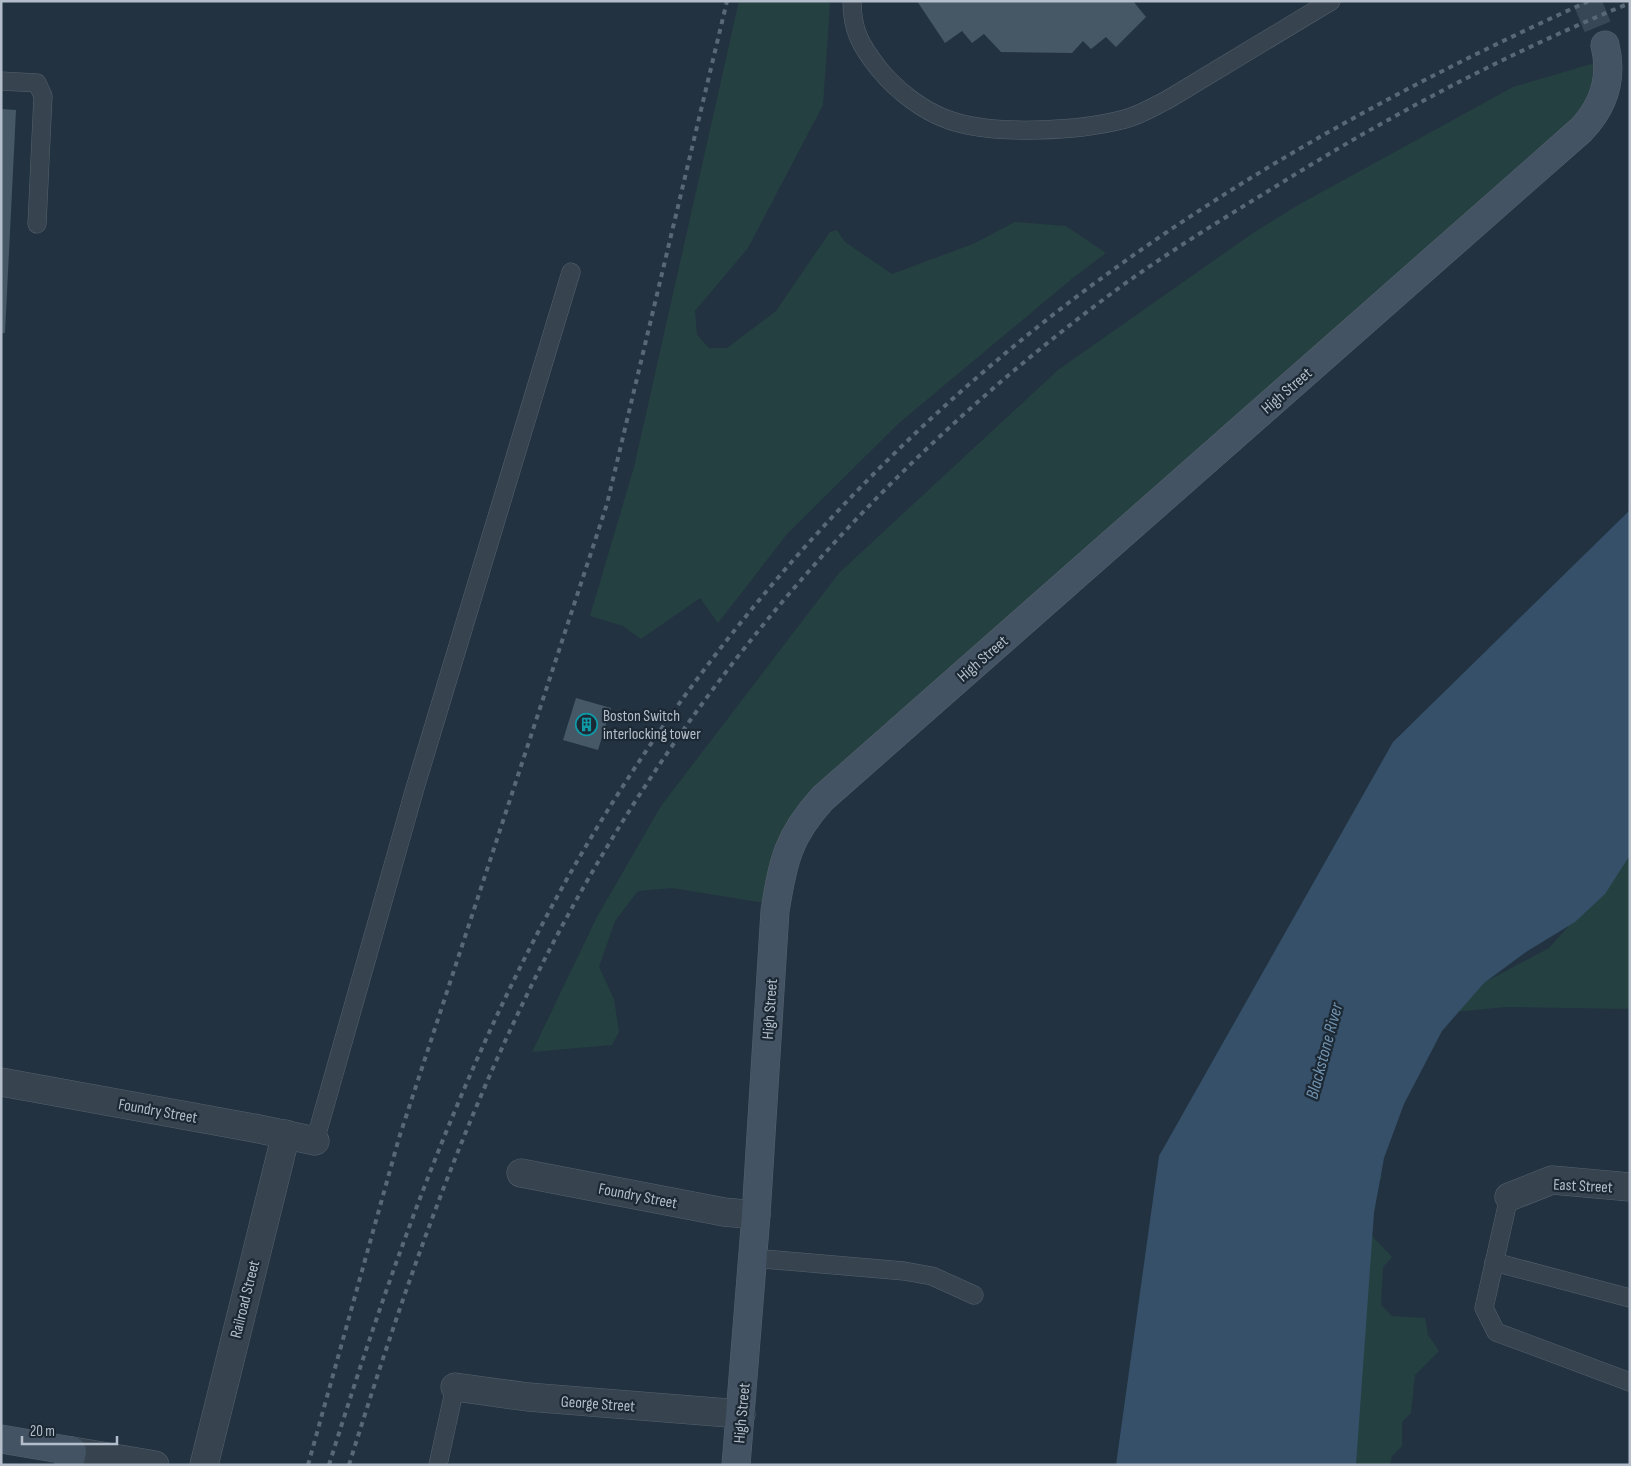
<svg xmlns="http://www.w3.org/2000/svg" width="1631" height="1466" viewBox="0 0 1631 1466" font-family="'Sofia Sans Condensed',sans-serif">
<rect width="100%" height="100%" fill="#223240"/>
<!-- green -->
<g fill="#254041">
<path d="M739,1H827L830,4L823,105L748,248L695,311L697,335L709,348H727L776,311L830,232L837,230L845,242L892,274L973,244L1015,222L1066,226L1106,253L1074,277L899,423L787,534L718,623L700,598L641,639L623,626L590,616L634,467Z"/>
<path d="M1598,62L1599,81L1555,166L825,814L809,835L801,861L794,866L777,905L672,888L638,891L615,921L599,967L614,999L619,1032L612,1045L532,1052L597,917L661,806L839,573L1058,370L1253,233L1300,204L1513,87Z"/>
<path d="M1630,844V1009L1506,1007L1423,1015L1549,948L1591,901Z"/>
<path d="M1368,1149L1382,1177L1370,1195L1372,1236L1392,1257L1383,1267L1381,1305L1392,1316L1425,1318L1428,1335L1439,1351L1415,1375L1411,1413L1402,1422V1446L1392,1456L1390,1465H1330Z"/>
</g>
<!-- water -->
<path fill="#355068" d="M1630,510V855L1605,894L1575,922L1526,952L1484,983L1442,1031L1404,1104L1384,1158L1374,1213L1356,1465H1116L1159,1156L1393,742Z"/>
<!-- building -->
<g fill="#465866">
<path d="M917,1H1133L1146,17L1116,47L1106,37L1091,49L1083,41L1072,53L1001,52L984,34L972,43L962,31L945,43Z"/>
<path d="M1,109L16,110L5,333H1Z"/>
<path d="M576,698L611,708L598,750L563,740Z"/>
</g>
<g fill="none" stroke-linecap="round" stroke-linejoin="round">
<!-- secondary-tunnel -->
<path stroke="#384755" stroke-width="28" stroke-dasharray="28 14" stroke-linecap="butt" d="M1587,1L1605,45"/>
<defs>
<g id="lane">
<path d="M852,1C852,31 861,46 879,69C897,91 923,111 949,120C993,136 1080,131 1125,119C1140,115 1153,107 1167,100L1331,1"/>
<path d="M1,81L37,83L43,96L37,224"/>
<path d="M315,1141L415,788L571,272"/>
<path d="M1509,1197L1484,1308L1496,1332L1630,1382"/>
<path d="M752,1258L904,1271L932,1276L974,1295"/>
<path d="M1494,1262L1630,1298"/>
<path d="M438,1465L455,1387"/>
</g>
<g id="street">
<path d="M1,1082L254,1128L315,1141"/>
<path d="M521,1173L724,1212L756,1215"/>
<path d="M1509,1197L1552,1180L1630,1187"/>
<path d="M455,1387L528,1397L741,1414"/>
<path d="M72,1451L155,1465"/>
<path d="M204,1465L286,1134"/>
</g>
<g id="secondary">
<path d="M1,1439L72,1451L69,1465"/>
<path d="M736,1465L756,1215L775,911C783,861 788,836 823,798L1581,130C1604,106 1613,78 1605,45"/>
</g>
</defs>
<!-- lane casing -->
<use href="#lane" stroke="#55616d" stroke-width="19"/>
<!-- street casing -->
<use href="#street" stroke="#55616d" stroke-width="29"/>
<!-- secondary casing -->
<use href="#secondary" stroke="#55616d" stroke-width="29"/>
<!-- lane -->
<use href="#lane" stroke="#37444f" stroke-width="18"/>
<!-- street -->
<use href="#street" stroke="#37444f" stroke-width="28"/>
<!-- secondary -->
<use href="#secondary" stroke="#445363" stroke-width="28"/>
<!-- rail -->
<g stroke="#586877" stroke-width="4" stroke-dasharray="5 5" stroke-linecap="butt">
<path d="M308,1465L399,1138L607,504L727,1"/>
<path d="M329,1465C385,1285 448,1107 534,940C669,679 863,453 1099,280C1251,168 1418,78 1589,1"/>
<path d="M349,1465C404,1288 466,1110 552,945C687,687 875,470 1108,296C1163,255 1221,220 1278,185C1390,115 1508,53 1630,3"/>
</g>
</g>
<!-- icons -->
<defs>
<symbol id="building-ring" viewBox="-11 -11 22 22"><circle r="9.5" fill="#1c2934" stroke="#0f9aa8" stroke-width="1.5"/><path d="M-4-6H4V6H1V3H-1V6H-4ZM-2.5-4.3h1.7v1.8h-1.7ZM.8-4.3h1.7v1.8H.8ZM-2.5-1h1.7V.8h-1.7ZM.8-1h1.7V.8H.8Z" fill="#0f9aa8"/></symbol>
</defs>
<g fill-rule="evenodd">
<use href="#building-ring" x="574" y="712" width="25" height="25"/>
</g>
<g text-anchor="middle" stroke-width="4.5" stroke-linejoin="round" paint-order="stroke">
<!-- street labels -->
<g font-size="16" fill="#b3beca" stroke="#1c2934">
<text transform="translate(1286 390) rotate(-41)" y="6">High Street</text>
<text transform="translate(982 658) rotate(-41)" y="6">High Street</text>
<text transform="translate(769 1009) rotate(-86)" y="6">High Street</text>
<text transform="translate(158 1110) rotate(10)" y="6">Foundry Street</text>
<text transform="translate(1583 1185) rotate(3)" y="6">East Street</text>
<text transform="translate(638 1195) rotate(11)" y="6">Foundry Street</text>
<text transform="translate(244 1299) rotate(-76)" y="6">Railroad Street</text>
<text transform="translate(598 1403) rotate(4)" y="6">George Street</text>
<text transform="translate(741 1413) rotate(-85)" y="6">High Street</text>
</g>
<!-- poi labels -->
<g font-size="16" fill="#b3beca" stroke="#1c2934" text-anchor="start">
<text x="603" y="721">Boston Switch<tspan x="603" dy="18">interlocking tower</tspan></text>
</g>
<!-- water labels -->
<g font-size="18" font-style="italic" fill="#7193b0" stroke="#1c2934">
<text transform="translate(1324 1051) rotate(-75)" y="6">Blackstone River</text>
</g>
</g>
<!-- border -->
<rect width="1631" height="1466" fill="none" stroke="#b3beca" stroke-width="5"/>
<!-- scale -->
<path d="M22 1436v8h95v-8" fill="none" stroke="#b3beca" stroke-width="2.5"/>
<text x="30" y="1436" font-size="15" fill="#b3beca" stroke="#1c2934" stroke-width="4" paint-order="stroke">20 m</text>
</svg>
